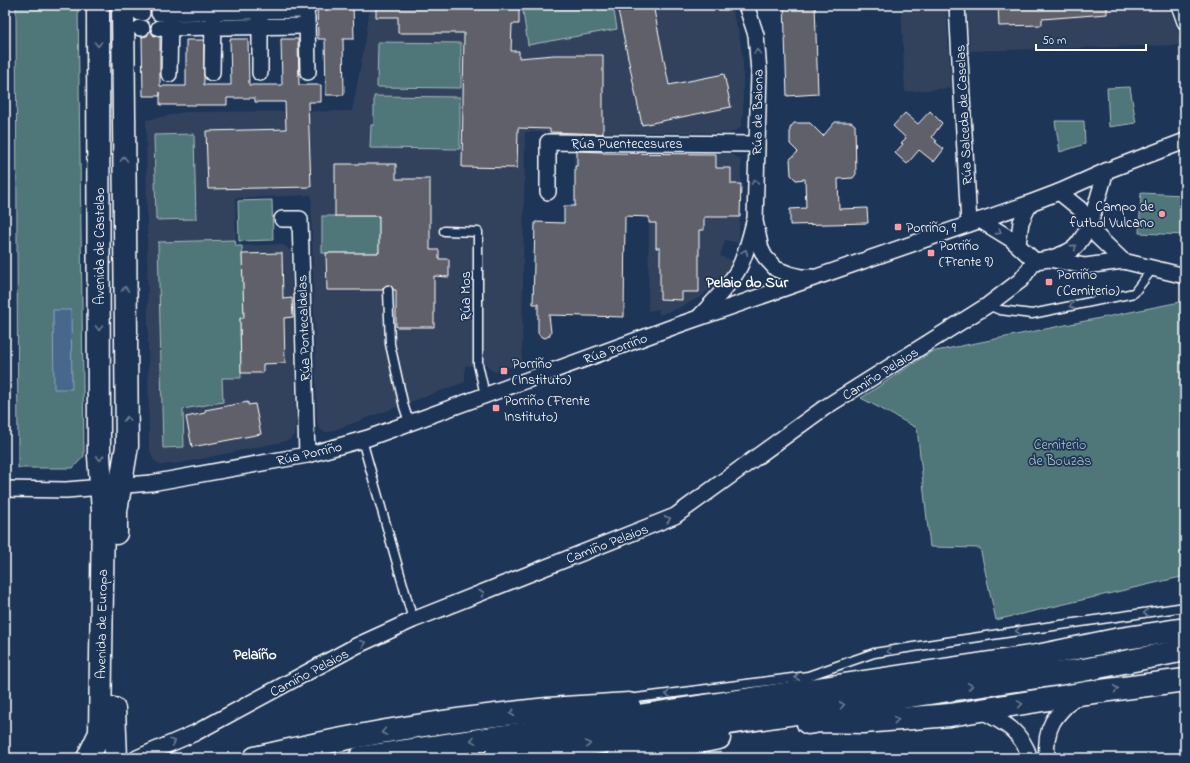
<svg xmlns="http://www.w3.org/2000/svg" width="1190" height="763" viewBox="0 0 1190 763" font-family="'Indie Flower',sans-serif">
<rect width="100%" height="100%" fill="#1d3557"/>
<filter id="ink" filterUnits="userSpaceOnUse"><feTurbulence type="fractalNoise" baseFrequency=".025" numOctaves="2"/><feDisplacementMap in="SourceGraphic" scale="8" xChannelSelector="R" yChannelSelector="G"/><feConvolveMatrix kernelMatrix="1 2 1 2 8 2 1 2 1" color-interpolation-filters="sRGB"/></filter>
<g filter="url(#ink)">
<!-- built -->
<g fill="#31425d">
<path d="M370,5H730L739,33L743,61V116L741,126L738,129L730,133L525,132L522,363L497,372L493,371L488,368L487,364L465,366V382L329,432H324L320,429L317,422L311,195L235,198L236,246L281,244L287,247L291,252L296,423L294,435L289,440L282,442L181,463L160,465L153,459L149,447L146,120L185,112L352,111L366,37Z"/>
<path d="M901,5H946L951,88L905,92Z"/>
<path d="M967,5H1168L1183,45L970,51Z"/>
<path d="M577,153L730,154L733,155L739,159L741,161V168L739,237L738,243L725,240L720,256L732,260L726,272L718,282L701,297L676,309L659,315V309L648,311L649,217L579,216L564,221V206H575V166H574V157Z"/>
</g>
<!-- green -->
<g fill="#507678" stroke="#a8babc">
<path d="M16,5H78L84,456L73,468H18Z"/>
<path d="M522,5H613L617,29L528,45Z"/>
<path d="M378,42L461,43V88L377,87Z"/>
<path d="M1130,87L1136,123L1109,127L1107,88Z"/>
<path d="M374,96L460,97V149L370,148L371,125H374Z"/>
<path d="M1055,121H1084L1085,144L1060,152Z"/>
<path d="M194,134L196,219L156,220L154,135Z"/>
<path d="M1141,193L1185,195V235L1139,233Z"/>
<path d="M272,200L273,240L239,241L238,201Z"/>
<rect x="322" y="216" width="57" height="37"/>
<path d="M235,240L236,246H242L244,318L240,319L241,378H222L223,402L183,409L184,447L163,448L158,242Z"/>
<path d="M1185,301V576L996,620L980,548L930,547L917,428L861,398L931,352Z"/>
</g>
<!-- water -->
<path fill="#46688c" stroke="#90a4ba" d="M53,310H71L72,389H54Z"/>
<!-- building -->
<g fill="#61616b" stroke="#fff">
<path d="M317,5H353L354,39H343L344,95H326L325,39H318Z"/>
<path d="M376,5H516V8H519V24H512L511,51H519V58L554,55H603V134L550,132V129L518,128L517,168L462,167L464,33H398V17H376Z"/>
<path d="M617,5H653L669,85L724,74L731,107L642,125Z"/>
<path d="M784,5H815L818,94L787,96Z"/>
<path d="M998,5H1107V14L1042,19V25L999,26Z"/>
<path d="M150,30L154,36L160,37V86H186V40H204V85H231L230,39H248L249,85H282L281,39H298L299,85H321V102H308L311,187L208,189L206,131L286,129L285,102H255V98H227V105H160V92V96H143L142,37L147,36Z"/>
<path d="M930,111L942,123L932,137L937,141L935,142L944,149L934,162L919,150L907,164L895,153L903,144L901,143L906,138L893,126L905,113L918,124Z"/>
<path d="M835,122H851L855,125L856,174L853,178L838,179L839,209L867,208L868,223L790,225V209L806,208L805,179L796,180L791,175L790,159L798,152L790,144V128L794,123H810L823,136Z"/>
<path d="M577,151L603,152V153L716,154V168H731V184H741L740,217H704V230H699V292H682V300L660,299V248H656V223H649V217L625,216L624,317L549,315L551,332L549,336L545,338L540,336L538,333V304H533L535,222L564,223V206H575V166H577Z"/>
<path d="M335,164H396V179H430V250H439V259H449V277L434,276V327H396V290H394L390,285L385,286L382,290H327L326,253H379V216H335Z"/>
<path d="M282,253L283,299L292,298L293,317L284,318L285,363L263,364V373H241L240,318H244L242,254Z"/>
<path d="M248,402V405L255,404L261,434L192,447L186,417L205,413V410Z"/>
</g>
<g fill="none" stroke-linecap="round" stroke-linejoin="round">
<defs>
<g id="lane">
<path d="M444,231L478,232V364L485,395"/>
<path d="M388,290L390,344L404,407L409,422"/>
<path d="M988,305L1000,310L1032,314L1134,293L1153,268"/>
<path d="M362,440L413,620"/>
<path d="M628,699L808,676L874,653L1012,632L1185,607"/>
</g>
<g id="street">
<path d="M746,5L756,35L759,72L755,221L761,249L765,257L776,269L789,274L801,277H812"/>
<path d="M957,5L969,224"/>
<path d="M1179,5L1185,22"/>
<path d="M140,13H142"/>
<path d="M159,13L307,10"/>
<path d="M307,17L308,72"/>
<path d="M260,18V73"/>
<path d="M140,28H142"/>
<path d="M159,28L307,26"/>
<path d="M212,73L213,16"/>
<path d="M169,74L170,17"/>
<path d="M548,192V142L756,144"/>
<path d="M1059,192L1080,209L1097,236L1123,261"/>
<path d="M282,219H300L307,455"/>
<path d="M980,220L1011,239L1035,261L1049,259L1085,266L1123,261L1185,276"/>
<path d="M1018,244L1021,222L1030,203"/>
<path d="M1049,259C1057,256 1068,253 1074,248C1091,233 1099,192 1106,171"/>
<path d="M700,316C714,301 728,287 738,270C746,255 750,238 754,222"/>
<path d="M5,489L66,490L151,483L307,455L368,438L681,324L1030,203L1059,192L1106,171L1185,141"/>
<path d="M982,711C1005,723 1021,731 1030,758"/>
<path d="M137,758L195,733L356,646L413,620L675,516L824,408L988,305L1021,280L1035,261"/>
<path d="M1047,758C1044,726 1055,715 1077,695"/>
</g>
<g id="primary">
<path d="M116,533V511L127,446L123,5"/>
<path d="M114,709L116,758"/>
<path d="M88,758L100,733L103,511L99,456L98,5"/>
</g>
<g id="highway">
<path d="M808,723L821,721L863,722L950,715L1086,693L1185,680"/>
<path d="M255,758C351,735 450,719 548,709C575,707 602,706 629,704"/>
<path d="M360,758L1037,656L1120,639L1185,629"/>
<path d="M495,758L1083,670L1185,650"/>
<path d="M618,758L719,738"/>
</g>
</defs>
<!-- lane casing -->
<use href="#lane" stroke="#fff" stroke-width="11"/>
<!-- street casing -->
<use href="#street" stroke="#fff" stroke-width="18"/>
<!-- primary casing -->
<use href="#primary" stroke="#fff" stroke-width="25"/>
<!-- highway casing -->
<use href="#highway" stroke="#fff" stroke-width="25"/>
<!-- lane -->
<use href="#lane" stroke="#1d3557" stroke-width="8"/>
<!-- street -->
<use href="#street" stroke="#1d3557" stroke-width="15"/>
<!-- primary -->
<use href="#primary" stroke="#1d3557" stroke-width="22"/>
<!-- highway -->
<use href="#highway" stroke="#1d3557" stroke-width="22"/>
</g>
<!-- one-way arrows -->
<defs><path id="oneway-chevron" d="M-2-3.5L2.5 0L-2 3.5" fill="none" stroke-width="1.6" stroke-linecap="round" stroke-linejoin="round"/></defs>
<g stroke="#6c7c92">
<use href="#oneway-chevron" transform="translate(98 44) rotate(90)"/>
<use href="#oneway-chevron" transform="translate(757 52) rotate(-94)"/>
<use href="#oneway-chevron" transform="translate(124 159) rotate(-90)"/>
<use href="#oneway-chevron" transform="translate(755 182) rotate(-89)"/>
<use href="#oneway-chevron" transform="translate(999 232) rotate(32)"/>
<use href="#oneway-chevron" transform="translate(1074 247) rotate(-40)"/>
<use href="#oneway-chevron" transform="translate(745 252) rotate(-68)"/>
<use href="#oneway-chevron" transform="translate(125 289) rotate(-90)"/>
<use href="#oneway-chevron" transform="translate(1072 306) rotate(168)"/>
<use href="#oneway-chevron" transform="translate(99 328) rotate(90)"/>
<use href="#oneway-chevron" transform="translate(127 419) rotate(-90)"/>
<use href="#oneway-chevron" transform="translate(100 458) rotate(89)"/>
<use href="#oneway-chevron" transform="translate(668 519) rotate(-21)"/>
<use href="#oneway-chevron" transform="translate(482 593) rotate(-22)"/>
<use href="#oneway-chevron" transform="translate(1146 613) rotate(172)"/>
<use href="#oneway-chevron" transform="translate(1018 631) rotate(172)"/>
<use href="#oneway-chevron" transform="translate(363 643) rotate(-25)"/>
<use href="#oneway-chevron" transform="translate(889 651) rotate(171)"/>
<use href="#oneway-chevron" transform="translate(797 677) rotate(173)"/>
<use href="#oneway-chevron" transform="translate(970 686) rotate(-8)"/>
<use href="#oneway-chevron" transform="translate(1116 689) rotate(-7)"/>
<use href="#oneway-chevron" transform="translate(668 694) rotate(173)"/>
<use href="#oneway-chevron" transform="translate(1020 704) rotate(-9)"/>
<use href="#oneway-chevron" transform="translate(842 705) rotate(-8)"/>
<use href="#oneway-chevron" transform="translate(512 713) rotate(173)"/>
<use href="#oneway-chevron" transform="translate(896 720) rotate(-5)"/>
<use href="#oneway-chevron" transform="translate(384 732) rotate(170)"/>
<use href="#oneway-chevron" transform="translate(473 740) rotate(171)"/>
<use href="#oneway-chevron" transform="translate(173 742) rotate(-23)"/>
<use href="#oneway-chevron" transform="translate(588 744) rotate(-9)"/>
</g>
</g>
<!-- markers -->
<g fill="#ff9aa2" stroke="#1d3557" stroke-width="1.5">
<circle cx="1162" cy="214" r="4"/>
<rect x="894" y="223" width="8" height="8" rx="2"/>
<rect x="927" y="249" width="8" height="8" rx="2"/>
<rect x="1045" y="278" width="8" height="8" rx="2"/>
<rect x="500" y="367" width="8" height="8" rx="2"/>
<rect x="492" y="404" width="8" height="8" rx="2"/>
</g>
<g text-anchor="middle" stroke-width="3.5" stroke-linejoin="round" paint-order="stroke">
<!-- street labels -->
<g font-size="14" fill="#fff" stroke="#1d3557">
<text transform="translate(757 112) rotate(-89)" y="5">Rúa de Baiona</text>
<text transform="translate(963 115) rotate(-93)" y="5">Rúa Salceda de Caselas</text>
<text x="627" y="148">Rúa Puentecesures</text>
<text transform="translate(99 246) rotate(-90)" y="5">Avenida de Castelao</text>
<text transform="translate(465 296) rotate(-90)" y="5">Rúa Mos</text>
<text transform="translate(303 328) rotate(-92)" y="5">Rúa Pontecaldelas</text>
<text transform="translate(615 348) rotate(-20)" y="5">Rúa Porriño</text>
<text transform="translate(880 373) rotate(-32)" y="5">Camiño Pelaios</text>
<text transform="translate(309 453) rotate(-13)" y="5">Rúa Porriño</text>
<text transform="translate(607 543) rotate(-21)" y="5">Camiño Pelaios</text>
<text transform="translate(101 624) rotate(-89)" y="5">Avenida de Europa</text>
<text transform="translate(309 672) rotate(-28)" y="5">Camiño Pelaios</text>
</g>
<!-- poi labels -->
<g font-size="14" fill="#fff" stroke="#1d3557" text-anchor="start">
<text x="1154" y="211" text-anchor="end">Campo de<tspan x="1154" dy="16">futbol Vulcano</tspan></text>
<text x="906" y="232">Porriño, 9</text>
<text x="939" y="250">Porriño<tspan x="939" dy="16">(Frente 9)</tspan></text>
<text x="1057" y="279">Porriño<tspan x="1057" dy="16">(Cemiterio)</tspan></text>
<text x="512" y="368">Porriño<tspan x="512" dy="16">(Instituto)</tspan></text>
<text x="504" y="405">Porriño (Frente<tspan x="504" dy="16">Instituto)</tspan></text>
</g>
<!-- park labels -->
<g font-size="14" fill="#b0c1c2" stroke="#1d3557">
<text x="1060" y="449">Cemiterio<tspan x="1060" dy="16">de Bouzas</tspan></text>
</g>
<!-- neighbourhood labels -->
<g font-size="15" font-weight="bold" fill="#fff" stroke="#1d3557">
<text x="747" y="287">Pelaio do Sur</text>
<text x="255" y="659">Pelaíño</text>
</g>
</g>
<!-- margin -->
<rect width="1190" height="763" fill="none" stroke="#1d3557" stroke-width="20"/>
<rect x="10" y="10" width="1170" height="743" fill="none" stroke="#fff" stroke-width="1.5" filter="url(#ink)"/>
<!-- scale -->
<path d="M1036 44v6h110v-6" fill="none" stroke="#ffffff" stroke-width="2"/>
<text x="1042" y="44" font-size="12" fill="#ffffff" stroke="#1d3557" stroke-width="3" paint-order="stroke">50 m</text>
</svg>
